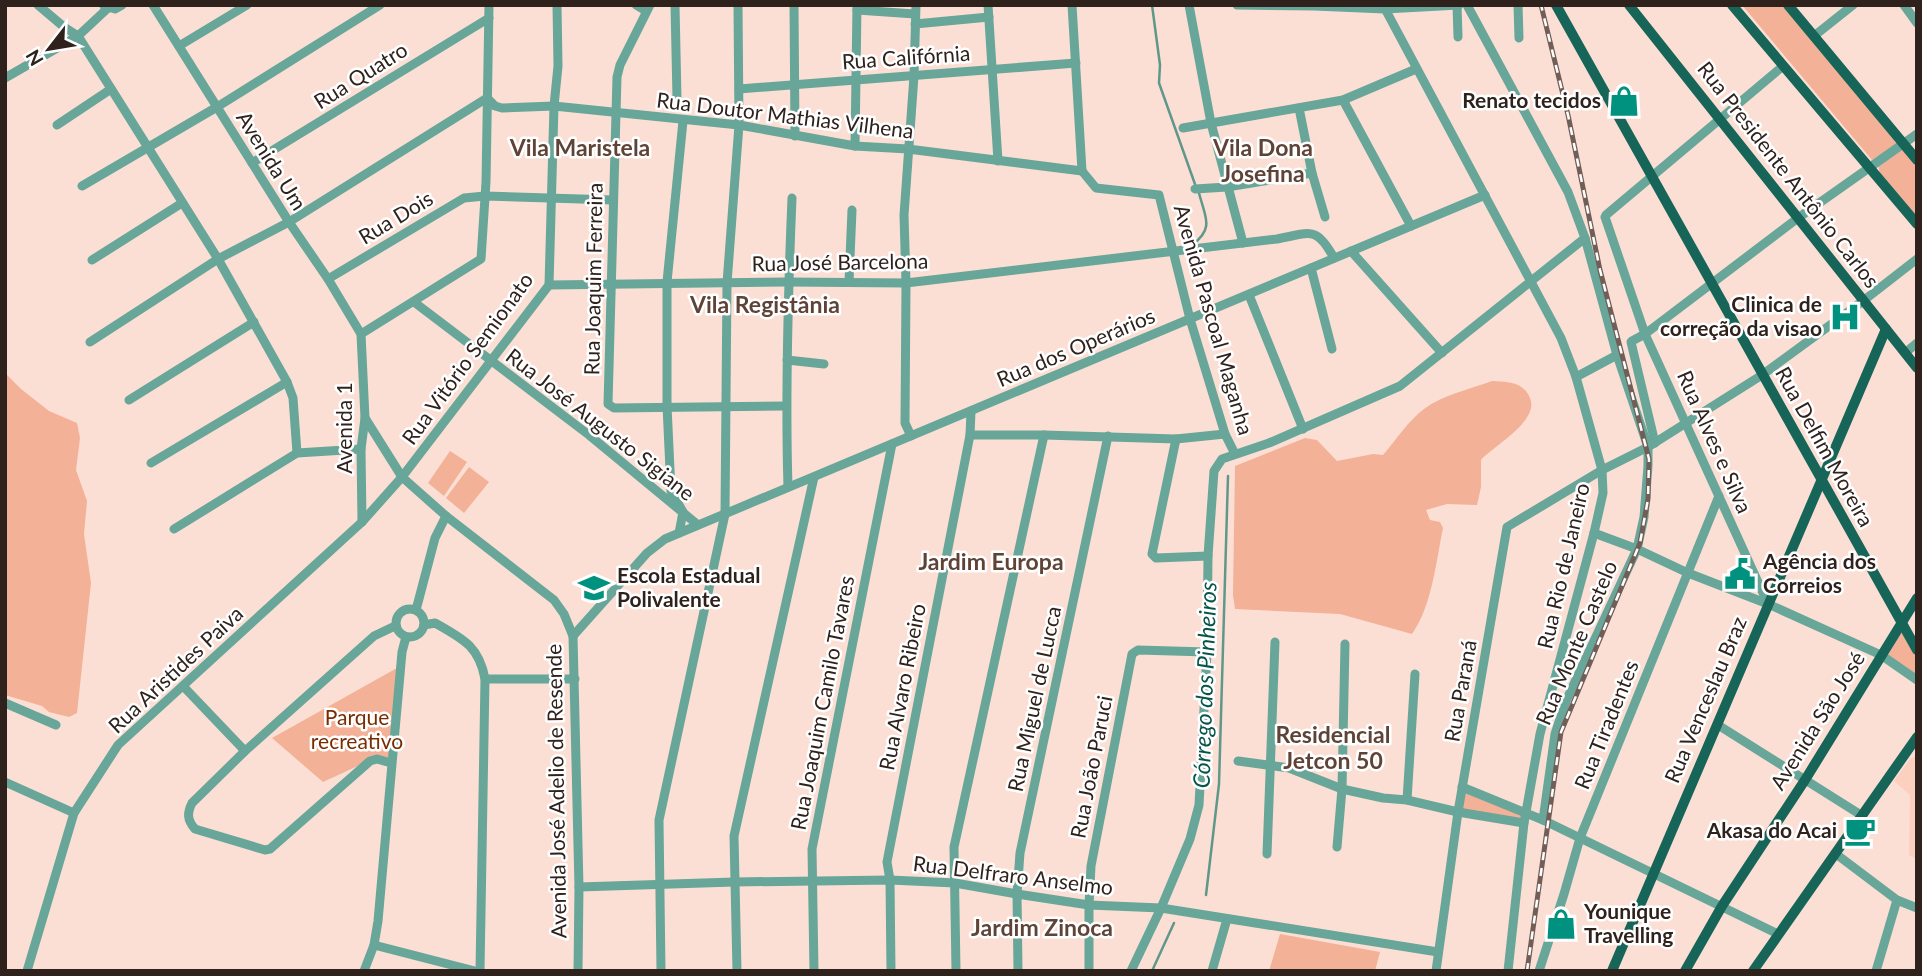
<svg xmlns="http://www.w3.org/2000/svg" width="1922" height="976" viewBox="0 0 1922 976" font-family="Lato,sans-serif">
<rect width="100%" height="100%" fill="#fcdfd4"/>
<!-- built -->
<path fill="#fbd0bf" d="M1917,756V859L1909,855L1910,795L1894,781L1911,758Z"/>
<!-- green -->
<g fill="#f3b197">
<path d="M1742,5H1784L1897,144L1872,160Z"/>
<path d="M1903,148L1917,161V217L1880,174L1878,165Z"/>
<path d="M5,373L21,389L49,411L77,423L80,438L76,470L87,501L84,534L91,583L77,713L69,717L49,712L42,706L5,695Z"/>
<path d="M1492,381C1507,382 1523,381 1530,398C1540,421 1493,446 1481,460V487L1477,505L1447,504L1426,510L1430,520L1440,522L1443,528C1436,562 1432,606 1412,634L1340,614L1235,609L1233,595L1235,466L1305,438L1317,440L1337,461L1373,454L1383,455C1396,440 1408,421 1424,409C1443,395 1470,389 1492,381Z"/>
<path d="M450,451L467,462L444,496L428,483Z"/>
<path d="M469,467L489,482L464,513L446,498Z"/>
<path d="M1903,628L1917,653V678L1887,657Z"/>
<path d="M397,668L389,759H373L323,782L272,738Z"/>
<path d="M1464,791L1524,815L1523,821L1460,810Z"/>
<path d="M1280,934L1380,952L1375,971H1269Z"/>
</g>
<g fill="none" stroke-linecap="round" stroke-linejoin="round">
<!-- stream -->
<g stroke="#5f988a" stroke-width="2.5">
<path d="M1152,5L1160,65L1159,83L1196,187"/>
<path d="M1192,245C1215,228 1205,217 1199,193"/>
<path d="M1206,895L1219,784L1228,476"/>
<path d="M1152,971L1174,923"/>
</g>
<!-- minor -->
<g stroke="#68a699" stroke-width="9">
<path d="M38,5L64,27L78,36L218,259L287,382L293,398L297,453"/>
<path d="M153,5L289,222L328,279L361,334L365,418L361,449L362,522"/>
<path d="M636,5L646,11"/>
<path d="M650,5L620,65L617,77L608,404L614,408L785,406"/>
<path d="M675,5L677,99"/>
<path d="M794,5L795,136"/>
<path d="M988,5L998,161"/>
<path d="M1072,5L1082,171"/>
<path d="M1189,5L1211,123L1243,243"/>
<path d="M1237,5L1314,6L1385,9L1459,5"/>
<path d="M1383,5L1561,338L1576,377L1602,470L1603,493L1594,533L1540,734L1524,823L1508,971"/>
<path d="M1457,5L1458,37"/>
<path d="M1467,5L1568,192L1585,238L1617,355L1648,447V466L1644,517L1637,549L1566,701L1555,734L1543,820"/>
<path d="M1518,5L1519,38"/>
<path d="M1904,5L1917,23"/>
<path d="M104,6L115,9L122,5"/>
<path d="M857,10L915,14"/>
<path d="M915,24L989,17"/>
<path d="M1814,36L1853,5"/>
<path d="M179,46L247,5"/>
<path d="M5,78L78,36L108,8"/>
<path d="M739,89L1076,63"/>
<path d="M1343,100L1411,226"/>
<path d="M1299,108L1312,173L1325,217"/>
<path d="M57,125L111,89"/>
<path d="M1183,128L1343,100L1416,69"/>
<path d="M855,146L857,5"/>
<path d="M252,163L489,18"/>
<path d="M1082,171L1096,188L1159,195L1190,319L1225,434L1235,454"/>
<path d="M82,186L217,107L380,5"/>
<path d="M1195,189L1227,187L1312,173"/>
<path d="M1351,251L1442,353"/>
<path d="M92,260L182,203"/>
<path d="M1311,268L1332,349"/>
<path d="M328,279L464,198L485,196L613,200"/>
<path d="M849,282L852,210"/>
<path d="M549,285L788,282L906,283L1277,239C1310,233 1316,225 1334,258"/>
<path d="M1249,295L1303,429"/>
<path d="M414,302L589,435L698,525"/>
<path d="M361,334L481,259L486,182L489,5"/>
<path d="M90,342L218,259L289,222L487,98L495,106L502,108L554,106L739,125L855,146L908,149L1082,171"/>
<path d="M1905,353L1917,343"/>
<path d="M787,360L824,364"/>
<path d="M1576,377L1617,355"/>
<path d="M129,400L254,322"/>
<path d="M365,418L402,477L446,516L554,600L564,614L573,636L579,887L578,971"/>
<path d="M970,435H1044L1176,439L1225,434"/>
<path d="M911,436L905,423L906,283L904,215L914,76L916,5"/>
<path d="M1176,439L1152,554L1156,558L1208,556"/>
<path d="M1655,443L1631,342L1632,341L1645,334L1798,218L1917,134"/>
<path d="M151,463L287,382"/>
<path d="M788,487C785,391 788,295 792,198"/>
<path d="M174,529L297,453L361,449"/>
<path d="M679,533L683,512L671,491L667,406V282L683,121"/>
<path d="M1594,533L1637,549L1688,573L1768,604L1881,655L1917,680"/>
<path d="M1768,604L1645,334L1605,217L1606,215L1783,66"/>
<circle cx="410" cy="623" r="14"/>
<path d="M416,610L435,538L446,516"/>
<path d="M424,625L435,623C463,639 479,646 485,679L480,971"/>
<path d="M573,636L647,553L665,539L1485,195"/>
<path d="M485,679H575"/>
<path d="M183,686L245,751"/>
<path d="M5,703L56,725"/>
<path d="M1718,725L1861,815"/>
<path d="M1238,761L1289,768L1342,789L1383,798L1407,800L1458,812L1524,823"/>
<path d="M391,763L377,759L370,761L270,849L265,850L195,829C187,820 187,813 192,803L245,751L374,636L395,626"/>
<path d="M5,782L74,813"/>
<path d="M1462,787L1543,820L1778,934"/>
<path d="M1407,800L1415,674"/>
<path d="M1337,847L1342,789L1345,644"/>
<path d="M1267,854L1275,642"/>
<path d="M1836,854L1897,900L1917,908"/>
<path d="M579,887L734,882L890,880L955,883L1017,894L1089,905L1161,908L1438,952"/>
<path d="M374,945L475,971"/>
<path d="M27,971L74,813L118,745L362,522L402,477L549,285L554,106L558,66L557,5"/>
<path d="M364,971L374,945L378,921L402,652L406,637"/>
<path d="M661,971L659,820L725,514L727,283L739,125L738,5"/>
<path d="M737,971L734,836L814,477"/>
<path d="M814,971L812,849L892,444"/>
<path d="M891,971L890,880L887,862L970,435L971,411"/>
<path d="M956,971L954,847L1044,435"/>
<path d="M1018,971L1017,894L1020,853L1108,436"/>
<path d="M1089,971V905L1091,866L1132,654L1138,650L1207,652"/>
<path d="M1131,971L1161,908L1190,839L1199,805L1207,652L1208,556L1214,471L1222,459L1269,443L1400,386L1585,238"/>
<path d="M1212,971L1227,919"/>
<path d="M1436,971L1458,812L1507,527L1602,470L1648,447L1762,375L1863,301L1917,259"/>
<path d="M1539,971L1564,894L1580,838L1719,496"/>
<path d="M1876,971L1897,900"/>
</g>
<!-- major -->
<g stroke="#176559" stroke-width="10">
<path d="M1556,5L1917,650"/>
<path d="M1629,5L1917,368"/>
<path d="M1732,5L1917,224"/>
<path d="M1788,5L1917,160"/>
<path d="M1612,971L1886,329"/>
<path d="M1685,971L1722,906L1805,780L1917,598"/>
<path d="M1753,971L1917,737"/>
</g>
<defs>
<path id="rail" d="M1527,971L1561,732L1640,543L1648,499L1649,459L1600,270L1568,115L1541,5"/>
</defs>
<!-- rail casing -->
<use href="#rail" stroke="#705e57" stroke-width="5"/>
<!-- rail -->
<use href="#rail" stroke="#fff" stroke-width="2.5" stroke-dasharray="8" stroke-linecap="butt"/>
</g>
<!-- icons -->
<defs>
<symbol id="shop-bare" viewBox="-9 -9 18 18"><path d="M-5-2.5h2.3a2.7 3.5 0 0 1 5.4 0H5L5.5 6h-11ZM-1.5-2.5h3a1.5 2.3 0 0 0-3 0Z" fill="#00927f" stroke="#fff" stroke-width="2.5" paint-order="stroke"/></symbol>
<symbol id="hospital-bare" viewBox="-9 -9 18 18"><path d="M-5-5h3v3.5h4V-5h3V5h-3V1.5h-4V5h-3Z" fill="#00927f" stroke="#fff" stroke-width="2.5" paint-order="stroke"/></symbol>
<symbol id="civic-bare" viewBox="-9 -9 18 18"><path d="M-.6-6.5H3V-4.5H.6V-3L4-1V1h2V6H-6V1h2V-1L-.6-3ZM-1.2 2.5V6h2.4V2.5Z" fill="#00927f" stroke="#fff" stroke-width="2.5" paint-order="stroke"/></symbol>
<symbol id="school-bare" viewBox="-9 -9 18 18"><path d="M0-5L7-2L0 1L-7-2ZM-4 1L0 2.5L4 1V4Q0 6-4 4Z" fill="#00927f" stroke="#fff" stroke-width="2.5" paint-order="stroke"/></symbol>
<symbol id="cafe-bare" viewBox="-9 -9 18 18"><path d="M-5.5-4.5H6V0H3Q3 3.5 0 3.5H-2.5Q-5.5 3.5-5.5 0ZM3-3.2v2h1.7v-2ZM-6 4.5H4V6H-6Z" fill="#00927f" stroke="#fff" stroke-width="2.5" paint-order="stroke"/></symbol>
</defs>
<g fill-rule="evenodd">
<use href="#shop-bare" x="1602" y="79" width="44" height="44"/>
<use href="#hospital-bare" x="1823" y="295" width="44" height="44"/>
<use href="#civic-bare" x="1718" y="552" width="44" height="44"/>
<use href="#school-bare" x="572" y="566" width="44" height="44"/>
<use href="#cafe-bare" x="1838" y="809" width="44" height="44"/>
<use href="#shop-bare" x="1539" y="902" width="44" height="44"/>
</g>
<g text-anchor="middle" stroke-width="5" stroke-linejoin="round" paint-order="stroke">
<!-- street labels -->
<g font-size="21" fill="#2f221d" stroke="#fff">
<text transform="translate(906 58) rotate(-4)" y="7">Rua Califórnia</text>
<text transform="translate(361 76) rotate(-32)" y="7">Rua Quatro</text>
<text transform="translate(785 116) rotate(7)" y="7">Rua Doutor Mathias Vilhena</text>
<text transform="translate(271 161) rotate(58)" y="7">Avenida Um</text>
<text transform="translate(1788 175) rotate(52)" y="7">Rua Presidente Antônio Carlos</text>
<text transform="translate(396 218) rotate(-31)" y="7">Rua Dois</text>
<text transform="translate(840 263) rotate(-1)" y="7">Rua José Barcelona</text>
<text transform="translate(594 279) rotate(-89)" y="7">Rua Joaquim Ferreira</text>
<text transform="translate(1213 320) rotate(74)" y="7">Avenida Pascoal Maganha</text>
<text transform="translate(1076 348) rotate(-23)" y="7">Rua dos Operários</text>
<text transform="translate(468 359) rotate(-54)" y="7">Rua Vitório Semionato</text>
<text transform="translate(600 425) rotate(38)" y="7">Rua José Augusto Sigiane</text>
<text transform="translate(345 428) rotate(-90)" y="7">Avenida 1</text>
<text transform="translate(1714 442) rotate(66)" y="7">Rua Alves e Silva</text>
<text transform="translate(1824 447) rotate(61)" y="7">Rua Delfim Moreira</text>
<text transform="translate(1564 566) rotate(-77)" y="7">Rua Rio de Janeiro</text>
<text transform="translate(1577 643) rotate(-67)" y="7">Rua Monte Castelo</text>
<text transform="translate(176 670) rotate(-43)" y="7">Rua Aristides Paiva</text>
<text transform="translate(903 687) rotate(-79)" y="7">Rua Alvaro Ribeiro</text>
<text transform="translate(1461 691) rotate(-80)" y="7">Rua Paraná</text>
<text transform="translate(1035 699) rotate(-78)" y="7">Rua Miguel de Lucca</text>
<text transform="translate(1706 700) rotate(-67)" y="7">Rua Venceslau Braz</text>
<text transform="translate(823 703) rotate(-79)" y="7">Rua Joaquim Camilo Tavares</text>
<text transform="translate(1818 721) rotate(-58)" y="7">Avenida São José</text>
<text transform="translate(1607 725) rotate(-68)" y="7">Rua Tiradentes</text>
<text transform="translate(1092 767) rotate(-79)" y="7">Rua João Paruci</text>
<text transform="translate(557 791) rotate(-91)" y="7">Avenida José Adelio de Resende</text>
<text transform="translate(1013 876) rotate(7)" y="7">Rua Delfraro Anselmo</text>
</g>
<!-- poi labels -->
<g font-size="21" font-weight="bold" fill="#2f221d" stroke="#fff" text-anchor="end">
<text x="1601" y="108">Renato tecidos</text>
<text x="1822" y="312">Clinica de<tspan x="1822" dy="24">correção da visao</tspan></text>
<text x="1763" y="569" text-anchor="start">Agência dos<tspan x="1763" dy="24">Correios</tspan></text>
<text x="617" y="583" text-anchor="start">Escola Estadual<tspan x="617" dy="24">Polivalente</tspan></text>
<text x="1837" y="838">Akasa do Acai</text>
<text x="1584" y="919" text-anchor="start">Younique<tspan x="1584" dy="24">Travelling</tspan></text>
</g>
<!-- park labels -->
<g font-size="21" fill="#7a2c01" stroke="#fff">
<text x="357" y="725">Parque<tspan x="357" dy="24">recreativo</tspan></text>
</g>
<!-- neighbourhood labels -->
<g font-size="23" font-weight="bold" fill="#5f4337" stroke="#fff">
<text x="580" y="156">Vila Maristela</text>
<text x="1263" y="156">Vila Dona<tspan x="1263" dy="26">Josefina</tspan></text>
<text x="765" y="313">Vila Registânia</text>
<text x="991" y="570">Jardim Europa</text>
<text x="1333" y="743">Residencial<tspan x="1333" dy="26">Jetcon 50</tspan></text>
<text x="1042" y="936">Jardim Zinoca</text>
</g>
<!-- water labels -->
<g font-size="23" font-style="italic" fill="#06554a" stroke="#fff">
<text transform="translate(1205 685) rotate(-88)" y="8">Córrego dos Pinheiros</text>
</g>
</g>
<!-- border -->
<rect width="1922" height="976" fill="none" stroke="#2f221d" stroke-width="14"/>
<!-- north arrow -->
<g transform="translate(49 49) rotate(239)" stroke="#ffffff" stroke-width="5" paint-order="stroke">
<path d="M0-5L12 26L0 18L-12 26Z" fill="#2f221d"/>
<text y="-10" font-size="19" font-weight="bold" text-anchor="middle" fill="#2f221d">N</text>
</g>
</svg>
